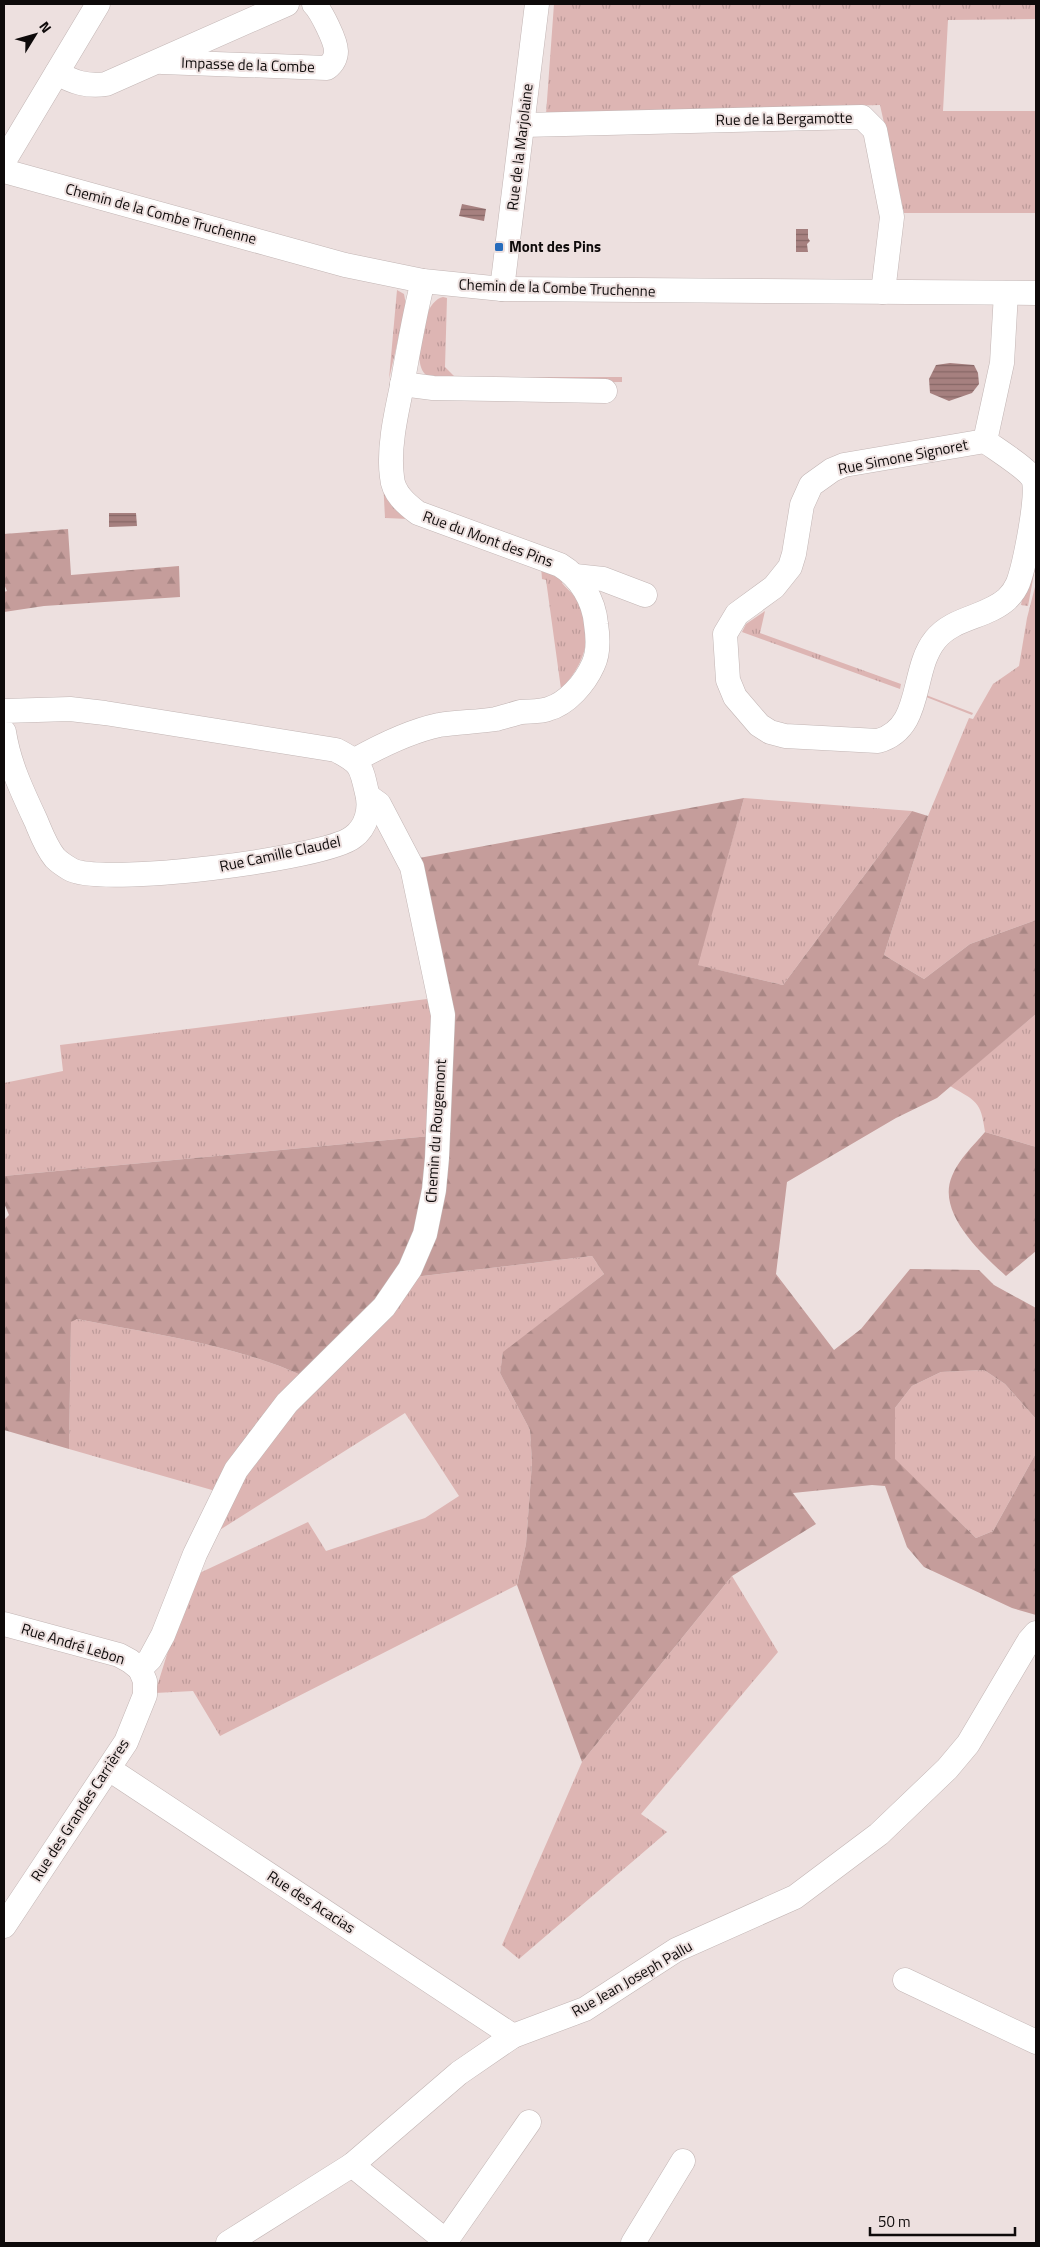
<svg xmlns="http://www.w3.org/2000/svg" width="1040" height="2247" viewBox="0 0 1040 2247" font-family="'Titillium Web',sans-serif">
<defs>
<pattern id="grass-tufts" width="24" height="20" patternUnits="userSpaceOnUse" patternTransform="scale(1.25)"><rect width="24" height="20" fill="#ddb5b3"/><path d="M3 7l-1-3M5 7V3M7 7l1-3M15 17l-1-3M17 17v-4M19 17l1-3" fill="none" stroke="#bc9a99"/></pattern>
<pattern id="forest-firs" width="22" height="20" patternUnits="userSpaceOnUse" patternTransform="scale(1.25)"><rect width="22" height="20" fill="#c59d9b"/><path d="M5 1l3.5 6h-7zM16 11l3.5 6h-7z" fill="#a88684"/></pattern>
<pattern id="water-rules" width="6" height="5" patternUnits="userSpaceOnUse" patternTransform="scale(1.25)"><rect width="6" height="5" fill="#a6807f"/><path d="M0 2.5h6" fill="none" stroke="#866766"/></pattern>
</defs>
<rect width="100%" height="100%" fill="#ede0df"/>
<!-- grass -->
<g fill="url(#grass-tufts)">
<path d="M554,4H1036V19L948,20L943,111H1036V213H904L880,105L546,114Z"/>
<path d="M397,290L404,294L406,305L389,379Z"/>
<path d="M443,297L447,298L445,367L455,377H622V382L447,383C441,381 430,379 425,374C411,360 423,300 443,297Z"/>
<path d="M383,479L409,519L385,518Z"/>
<path d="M1036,527V563L1028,606L1021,605Z"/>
<path d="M541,566L564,578L562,583C568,590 578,598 582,607C593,639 584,665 561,689L546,580L542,579Z"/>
<path d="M1036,583V920L970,944L924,979L884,955L928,816L969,718L973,719L993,684L1019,666L1027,618Z"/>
<path d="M765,611L760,633L901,684L900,689L742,632L746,624Z"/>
<path d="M921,695H926L973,713L972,715Z"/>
<path d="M744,798L912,811L783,985L697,965Z"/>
<path d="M443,997L441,1135L4,1176V1083L63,1071L60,1045Z"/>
<path d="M1036,1014V1147L985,1132C981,1101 976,1101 950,1086Z"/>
<path d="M592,1256L604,1274L503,1353L500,1373L530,1430L532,1463L526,1544L517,1585L220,1736L193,1691L155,1693L191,1577L308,1522L326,1551L425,1518L459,1496L405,1413L207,1538L250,1459L414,1277Z"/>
<path d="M77,1319C152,1334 233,1344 303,1376L219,1492L69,1449L71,1321Z"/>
<path d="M984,1370L1005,1384L1036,1419V1453L993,1531L976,1538L895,1460V1408L912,1386L941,1372Z"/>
<path d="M732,1576L778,1652L641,1814L667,1832L519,1959L502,1945L582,1762Z"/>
</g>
<!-- forest -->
<g fill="url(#forest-firs)">
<path d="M68,529L71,575L179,566L180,597L44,606L4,612V592L7,591L4,584V534Z"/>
<path d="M744,798L698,965L783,985L912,811L928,816L884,955L924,979L970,944L1036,920V1014L937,1098L896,1118L787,1182L776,1274L834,1350L861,1329L910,1269L979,1270L994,1285L1036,1308V1419L1005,1384L984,1370L941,1372L912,1386L895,1408V1459L976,1538L993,1531L1036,1453V1615L1012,1608L924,1567L907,1547L885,1486L872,1485L793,1493L816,1524L732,1576L582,1762L517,1585L526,1544L532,1463L530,1430L500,1373L503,1352L604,1274L592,1256L414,1277L303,1376C233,1344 152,1334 77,1319L71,1322L69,1449L4,1430V1220L9,1215L4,1203V1176L441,1135L419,858Z"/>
<path d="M985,1132L1036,1147V1251L1006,1276C982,1254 936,1213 952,1176C959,1159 973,1146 985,1132Z"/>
</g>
<!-- water -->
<g fill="url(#water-rules)">
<path d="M462,204L486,209L484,221L459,216Z"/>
<path d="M796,229H808V238L810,241L807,244L808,252H796Z"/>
<path d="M950,363L974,365L978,373L979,384L972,393L949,401L930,393L929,379L936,365Z"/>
<path d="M109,513H136L137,526L109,527Z"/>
</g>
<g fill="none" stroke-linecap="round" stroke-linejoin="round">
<defs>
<g id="street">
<path d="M162,62L327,68C332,64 336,58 336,51C336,41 321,11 314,4"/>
<path d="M57,73C73,82 87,87 106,84L287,4"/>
<path d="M523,125L862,117L875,130L892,217L883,292"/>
<path d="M4,161L98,4"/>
<path d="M4,171L345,265L423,281L502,289L1036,293"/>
<path d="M502,289L537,4"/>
<path d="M402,384L433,388L605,391"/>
<path d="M985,441C996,449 1028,469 1033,479C1040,491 1024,567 1018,583C1016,588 1011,595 1007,599C986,618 953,617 935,640C910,671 924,728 878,741L785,736L770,732L759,725L735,697L728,680L725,634L737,614L774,587L790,567L794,554L802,505L811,485L832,470L844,465L985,441L1002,363L1006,293"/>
<path d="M575,576L603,579L645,595"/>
<path d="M4,711L70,709L105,713L336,750C361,763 361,766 367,793C371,808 367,827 353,837C326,859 99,887 70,869C65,866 59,862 55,858C46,847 41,833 36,821C22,791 9,764 4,732"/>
<path d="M355,760C380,746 411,731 439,725C458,722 477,722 496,719C504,717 513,714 521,712C530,711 540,712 548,709C567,704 585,683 593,665C599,653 598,637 596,624C594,600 580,577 560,565L418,513C406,504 393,493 392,477C388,449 396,414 402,386C408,351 414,316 423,281"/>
<path d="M4,1624L119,1655L130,1661L140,1669"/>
<path d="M109,1769L513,2036"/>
<path d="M4,1926L126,1742L145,1695V1681L140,1669L150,1659L163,1635L195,1554L236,1470L287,1403L384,1307L410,1269L425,1234L434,1190L437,1158L443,1015L412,867L379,804L368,796"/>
<path d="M905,1980L1036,2042"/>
<path d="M352,2165L446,2241L529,2122"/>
<path d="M228,2243L352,2165L459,2073L513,2036L585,2009L676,1950L795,1897L879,1834L947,1769L968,1744L1029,1641L1036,1633"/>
<path d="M633,2243L683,2161"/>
</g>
</defs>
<!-- street casing -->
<use href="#street" stroke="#c2b5b4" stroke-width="25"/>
<!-- street -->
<use href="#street" stroke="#fff" stroke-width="24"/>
</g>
<!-- markers -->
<rect fill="#276cbc" stroke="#ede0df" stroke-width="2" x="494" y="242" width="10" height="10" rx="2.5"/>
<g text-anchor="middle" stroke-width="4" stroke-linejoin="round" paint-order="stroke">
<!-- street labels -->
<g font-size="15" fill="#0e0a0a" stroke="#ede0df">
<text transform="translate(248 65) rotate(2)" y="5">Impasse de la Combe</text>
<text transform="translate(784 119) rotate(-1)" y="5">Rue de la Bergamotte</text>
<text transform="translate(520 147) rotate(-83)" y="5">Rue de la Marjolaine</text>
<text transform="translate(161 214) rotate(15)" y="5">Chemin de la Combe Truchenne</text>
<text transform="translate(557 288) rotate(2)" y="5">Chemin de la Combe Truchenne</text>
<text transform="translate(903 457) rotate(-11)" y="5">Rue Simone Signoret</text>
<text transform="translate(488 539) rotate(20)" y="5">Rue du Mont des Pins</text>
<text transform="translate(280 854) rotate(-12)" y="5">Rue Camille Claudel</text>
<text transform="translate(436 1131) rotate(-86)" y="5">Chemin du Rougemont</text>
<text transform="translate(73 1644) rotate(17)" y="5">Rue André Lebon</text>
<text transform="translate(80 1810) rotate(-57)" y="5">Rue des Grandes Carrières</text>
<text transform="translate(311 1902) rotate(33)" y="5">Rue des Acacias</text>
<text transform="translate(632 1979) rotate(-30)" y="5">Rue Jean Joseph Pallu</text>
</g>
<!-- poi labels -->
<g font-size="15" font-weight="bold" fill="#0e0a0a" stroke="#ede0df" text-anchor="start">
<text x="509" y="252">Mont des Pins</text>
</g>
</g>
<!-- border -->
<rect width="1040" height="2247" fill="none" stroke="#0e0a0a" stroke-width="10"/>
<!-- north arrow -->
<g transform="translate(35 35) rotate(53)" stroke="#ede0df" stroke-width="4" paint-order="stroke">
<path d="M0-4L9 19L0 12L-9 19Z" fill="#0e0a0a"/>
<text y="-8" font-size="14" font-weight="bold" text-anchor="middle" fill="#0e0a0a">N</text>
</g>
<!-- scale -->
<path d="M870 2227v8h145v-8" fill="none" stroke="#0e0a0a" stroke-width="2.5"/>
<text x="878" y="2227" font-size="15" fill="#0e0a0a" stroke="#ede0df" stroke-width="4" paint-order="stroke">50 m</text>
</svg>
